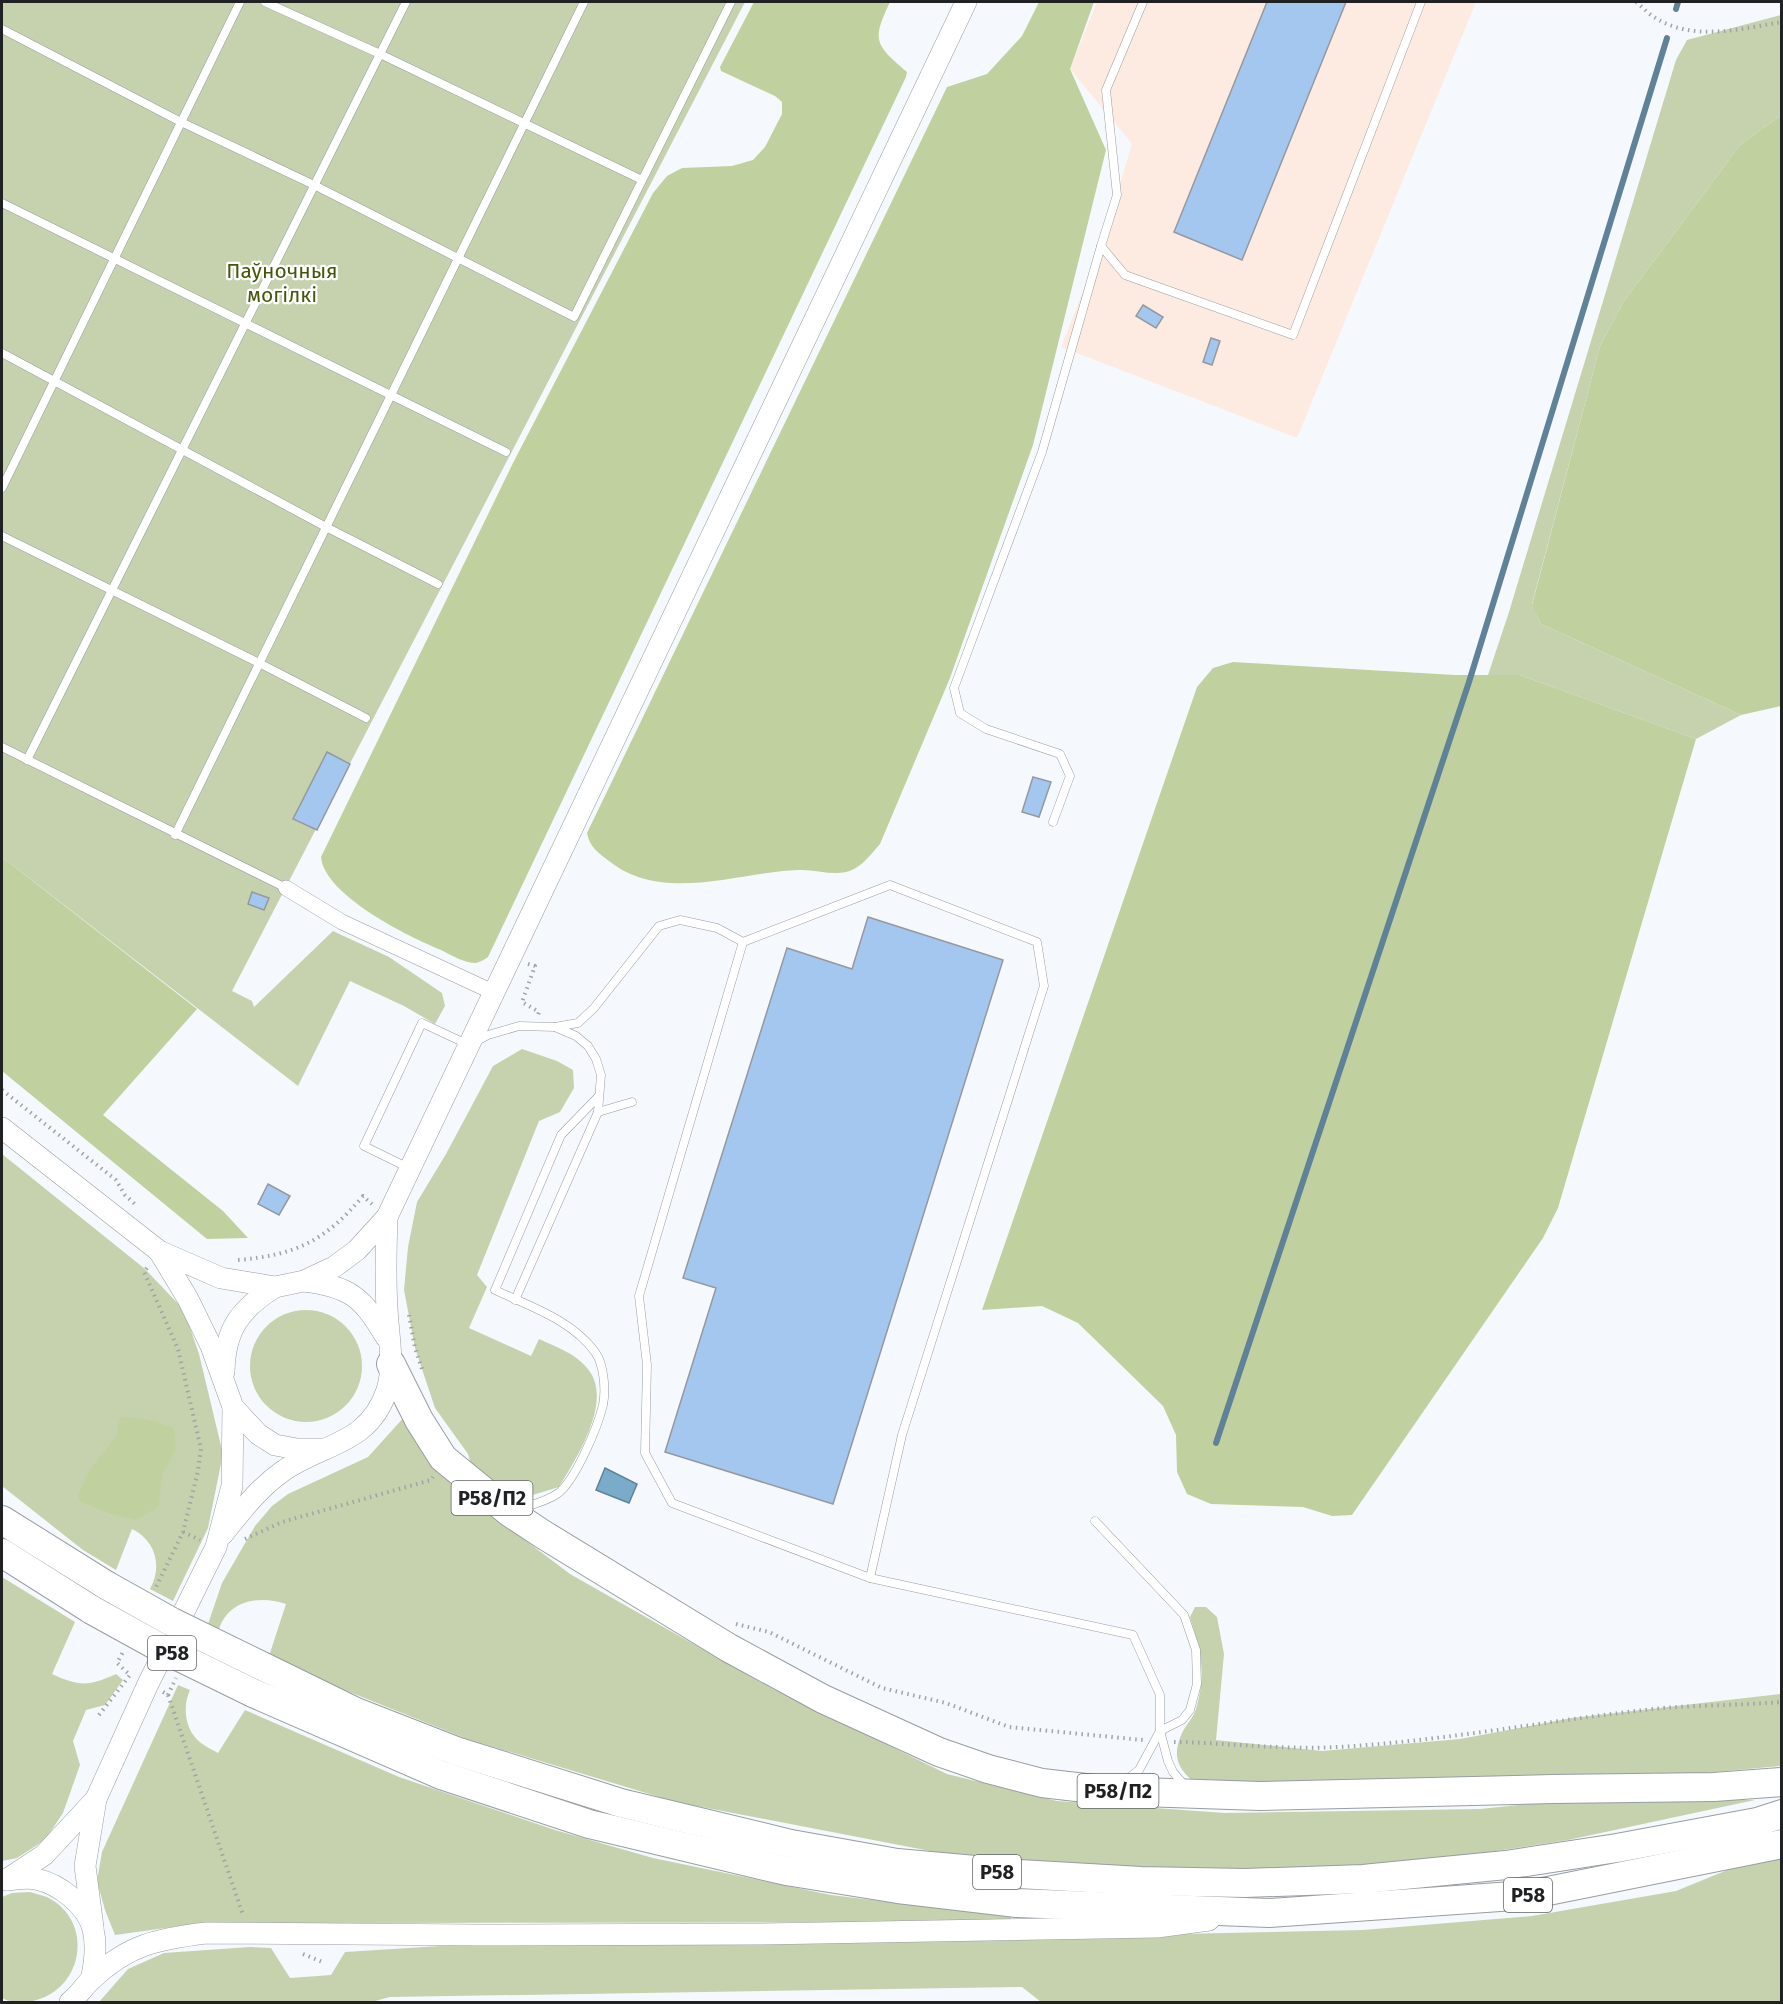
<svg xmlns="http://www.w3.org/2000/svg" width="1783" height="2004" viewBox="0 0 1783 2004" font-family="'Fira Sans',sans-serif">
<rect width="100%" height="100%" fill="#f5f9fe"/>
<!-- industrial -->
<path fill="#fdebe1" d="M1097,2H1476L1297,438L1061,347L1101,246L1132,144L1070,69Z"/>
<!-- green -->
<g fill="#c5d2ad">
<path d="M2,2H745L232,991L252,1001L254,1007L333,931L389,957L442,993L445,1006L435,1024L404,1006L350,981L298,1086L2,857Z"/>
<path d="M1781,15V115L1740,145L1624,301L1600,346L1532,604L1541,624L1741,715L1696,739L1520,675H1488L1509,612L1676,60L1687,40Z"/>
<path d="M522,1049L557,1061L573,1070L574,1088L560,1112L539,1121L477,1275L487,1287L469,1328L531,1356L539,1339C556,1347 575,1353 587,1368C615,1399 576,1459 559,1487L526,1497L488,1485L472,1468L468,1454L435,1408L415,1348L404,1290L408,1247L417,1202L446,1154L493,1066Z"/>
<path d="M2,1154L145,1269L184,1310L199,1354L223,1454L208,1528L173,1601L150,1589C163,1566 155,1540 132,1529L116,1570L83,1550L2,1486Z"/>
<circle cx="306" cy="1366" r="56"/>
<path d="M405,1416L431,1460L453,1486L570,1574L773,1689L947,1774L1057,1801L1225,1813L1480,1809L1569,1800H1755L1568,1840L1384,1868L1162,1871L982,1861L676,1802L467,1739L287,1667L269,1656L286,1604C259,1595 229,1600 219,1629L208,1624L222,1583L255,1526L272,1506L288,1494L368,1457Z"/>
<path d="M2,1577L75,1622L52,1674C80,1687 89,1686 116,1674L123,1680L105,1705L86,1710L73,1741L80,1765L63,1813L45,1840L17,1858L2,1861Z"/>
<path d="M1195,1607H1206L1217,1617L1224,1654L1216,1740L1322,1751L1460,1739L1572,1718L1781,1694V1766L1705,1773L1429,1785L1194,1782C1177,1768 1172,1755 1182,1733C1186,1725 1193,1718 1196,1709C1198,1702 1200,1693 1201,1686C1204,1661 1197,1640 1190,1617Z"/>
<path d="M178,1685L190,1690C182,1707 185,1731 201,1743C206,1747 213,1750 218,1753L245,1710L399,1777L555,1830L653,1858L831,1895L1011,1917L1010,1922L355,1923L187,1925L115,1935L105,1910L97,1881L102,1852Z"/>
<path d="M1781,1848V2002H1041L1022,1987L390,1997L371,2002H99L128,1969L164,1953L250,1947L271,1948L290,1978L331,1975L345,1952L504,1942L1135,1935L1363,1930L1532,1916L1676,1891Z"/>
<path d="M30,1892C35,1894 42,1895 47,1897C95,1921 84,1990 33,2001C23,2004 11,2003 2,1998V1897L12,1893Z"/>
</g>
<!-- forest -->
<g fill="#c0d19f">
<path d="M754,2H890C872,40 874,44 907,72L906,77L488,957C484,960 480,962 476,963C464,963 451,955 441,950C409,937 324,895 321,857L513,463L653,193L667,176L682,168L732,166L753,160L765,147L782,114V102L775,96L721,71L720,67Z"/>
<path d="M1039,2H1094L1070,69L1106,150L1033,445L950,678L880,844C872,853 864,864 854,869C837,878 817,869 799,870C737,872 663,904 609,861C598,853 589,846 587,833L947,87L987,74L1022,36Z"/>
<path d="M1781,115V706L1741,715L1541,624L1532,605L1600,346L1624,301L1740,145Z"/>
<path d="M1233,662L1455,675H1520L1696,739L1558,1208L1543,1238L1352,1515L1332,1516L1303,1507L1211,1504L1187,1494L1177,1472L1176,1435L1163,1406L1078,1323L1042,1306L982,1310L1197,687L1213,668Z"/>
<path d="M2,857L197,1009L103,1115L223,1211L248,1238L207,1239L2,1071Z"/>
<path d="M120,1417C140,1417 157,1420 174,1429L176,1448L162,1475L159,1506L136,1520L107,1513L80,1501L78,1495L89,1471L116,1436Z"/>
</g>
<!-- water -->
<path fill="#7aacca" stroke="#5f8298" stroke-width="1.5" d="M605,1468L637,1484L629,1503L596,1490Z"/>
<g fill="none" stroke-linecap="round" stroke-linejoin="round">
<!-- stream -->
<g stroke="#5f8298" stroke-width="6">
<path d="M1676,9L1678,2"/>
<path d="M1216,1443L1469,682L1667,38"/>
</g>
</g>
<!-- building -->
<g fill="#a4c7f0" stroke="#95999f" stroke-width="1.5">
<path d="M1267,2H1346L1242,260L1174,232Z"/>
<path d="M1143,305L1163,317L1156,328L1136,316Z"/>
<path d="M1211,338L1220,341L1212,365L1203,362Z"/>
<path d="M327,752L350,764L317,830L293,819Z"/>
<path d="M1033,777L1051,782L1039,817L1022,812Z"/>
<path d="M252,892L269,898L264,910L248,904Z"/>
<path d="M868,917L1003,960L833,1504L665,1452L716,1288L683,1278L787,948L852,969Z"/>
<path d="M268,1184L290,1196L279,1215L258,1204Z"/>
</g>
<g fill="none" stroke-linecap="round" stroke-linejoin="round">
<defs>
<g id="lane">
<path d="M265,2L380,54L642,180"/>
<path d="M1143,2L1106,90L1117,195L1101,246L1125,275L1293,335L1421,2"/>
<path d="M2,29L181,122L314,185L574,317L731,2"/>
<path d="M2,203L506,452"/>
<path d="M2,353L326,527L438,584"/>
<path d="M2,488L240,2"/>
<path d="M2,536L259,663L366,718"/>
<path d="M2,747L286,888"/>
<path d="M27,760L406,2"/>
<path d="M1053,822L1070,776L1060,754L986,729L960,713L954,688L1042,452L1101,246"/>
<path d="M175,835L584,2"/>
<path d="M743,942L639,1296L647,1365L645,1453L672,1503L870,1578L1133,1635L1160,1695V1731L1168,1761L1173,1772L1186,1787"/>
<path d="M555,1027L578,1023L594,1008L659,926L680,920L717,928L743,942L890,885L1037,942L1044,986L902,1435L870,1578"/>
<path d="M598,1112L632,1102"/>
<path d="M409,1168L364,1146L422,1023L469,1045L488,1035L519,1026L555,1027L576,1036L588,1046L596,1059L601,1075L598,1112L515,1300"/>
<path d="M519,1509C531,1505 547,1501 557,1494C575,1482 598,1426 603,1405C606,1390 604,1364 595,1352C572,1320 529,1306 495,1290L561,1135L598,1097"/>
<path d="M1095,1521L1184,1615L1196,1650L1197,1684L1190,1710L1182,1720L1160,1731L1139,1770L1122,1783"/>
</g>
<path id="street" d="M286,888L342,922L495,993"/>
<g id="secondary">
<path d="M2,1128L159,1251L221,1278L275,1287L304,1281L334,1267L357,1250L387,1217L966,2"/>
<path d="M159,1251L188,1299L211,1346L233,1407L258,1434L275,1445L297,1449H322"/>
<path d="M304,1281C351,1287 362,1297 386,1337"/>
<path d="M224,1372C225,1329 240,1309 275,1287"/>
<path d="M223,1534C241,1511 259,1488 283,1471C323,1443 369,1445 387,1390C395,1364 388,1334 387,1308C385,1277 386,1247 387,1217"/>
<path d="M6,1880L44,1855L96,1799"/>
<path d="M8,1880C17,1879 27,1877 36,1879C59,1884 87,1905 93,1929C97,1946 95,1963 91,1980"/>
<path d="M93,1927L85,1866L96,1799L148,1684L216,1547L232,1486L233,1407"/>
<path d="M70,2002C79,1995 84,1986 92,1979C129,1944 158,1939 206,1933L476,1935L757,1934L1157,1927L1209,1920"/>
</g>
<g id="highway">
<path d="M391,1364L419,1420L443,1458L509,1512L544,1535L729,1648L823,1699L939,1752L988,1769L1042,1783L1111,1791L1260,1796L1553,1789L1714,1787L1782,1782"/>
<path d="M2,1520L106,1585"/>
<path d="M2,1553L92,1610"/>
<path d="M264,1667L356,1712L456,1751L621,1803L791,1844L897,1863L1019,1874L1141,1881L1245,1883L1363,1879L1506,1865L1617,1848L1757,1822L1782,1814"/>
<path d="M253,1693L441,1775L589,1824L786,1871L898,1889L1017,1903L1269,1913L1528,1895L1782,1844"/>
</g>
</defs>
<!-- lane casing -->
<use href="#lane" stroke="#989da2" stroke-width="9"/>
<!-- street casing -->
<use href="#street" stroke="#989da2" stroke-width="16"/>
<!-- secondary casing -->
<use href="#secondary" stroke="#989da2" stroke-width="22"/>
<!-- highway casing -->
<use href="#highway" stroke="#989da2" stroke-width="30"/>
<!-- path -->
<g stroke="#a0a3a7" stroke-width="4" stroke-dasharray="1.5 4.5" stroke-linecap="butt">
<path d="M1636,2C1642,6 1647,13 1654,17C1692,42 1740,29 1782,22"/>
<path d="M528,964L535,966L522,1002L539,1012L538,1015"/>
<path d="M2,1090L116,1180L125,1195L137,1206"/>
<path d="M238,1260C296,1255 325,1241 363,1196L372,1204"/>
<path d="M147,1268L144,1272L178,1349L201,1449L198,1471L183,1532L156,1587"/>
<path d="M409,1315L415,1348L423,1372"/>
<path d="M183,1532L200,1540"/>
<path d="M245,1539L282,1522L431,1480L433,1477"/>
<path d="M736,1624L769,1632L882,1688L946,1703L1009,1727L1143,1740"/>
<path d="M163,1692L168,1695L243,1915"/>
<path d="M168,1695L176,1678"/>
<path d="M99,1715L130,1675L117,1663L123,1652"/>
<path d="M1174,1742C1229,1743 1283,1750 1338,1747C1447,1741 1555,1719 1663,1708C1702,1705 1742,1705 1782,1702"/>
<path d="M303,1954L325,1963"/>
</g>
<!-- lane -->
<use href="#lane" stroke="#fff" stroke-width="8"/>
<!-- street -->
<use href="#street" stroke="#fff" stroke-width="15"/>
<!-- secondary -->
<use href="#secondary" stroke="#fff" stroke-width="21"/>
<!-- highway -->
<use href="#highway" stroke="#fff" stroke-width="28"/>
<defs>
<g id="highway-bridge">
<path d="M106,1585L172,1622L264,1667"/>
<path d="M92,1610L159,1647L253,1693"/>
</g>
</defs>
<!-- highway-bridge casing -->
<use href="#highway-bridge" stroke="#989da2" stroke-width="30" stroke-linecap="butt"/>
<!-- highway-bridge -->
<use href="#highway-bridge" stroke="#fff" stroke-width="28"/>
</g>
<g text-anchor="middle" stroke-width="4.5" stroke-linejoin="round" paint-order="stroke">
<!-- shield labels -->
<g fill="#fff" stroke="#626465" stroke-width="1.5">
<rect x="451.5" y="1481" width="81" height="34" rx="4.5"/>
<rect x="148" y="1636" width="48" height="34" rx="4.5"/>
<rect x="1077.5" y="1774" width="81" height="34" rx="4.5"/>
<rect x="973" y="1855" width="48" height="34" rx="4.5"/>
<rect x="1504" y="1878" width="48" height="34" rx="4.5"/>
</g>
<g font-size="20" font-weight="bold" fill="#1f2123">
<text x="492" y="1505">Р58/П2</text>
<text x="172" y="1660">Р58</text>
<text x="1118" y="1798">Р58/П2</text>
<text x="997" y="1879">Р58</text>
<text x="1528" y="1902">Р58</text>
</g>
<!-- park labels -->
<g font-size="21" fill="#44560a" stroke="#fff">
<text x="282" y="278">Паўночныя<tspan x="282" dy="24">могілкі</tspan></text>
</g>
</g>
<!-- border -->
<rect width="1783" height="2004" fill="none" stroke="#1f2123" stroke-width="6"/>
</svg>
